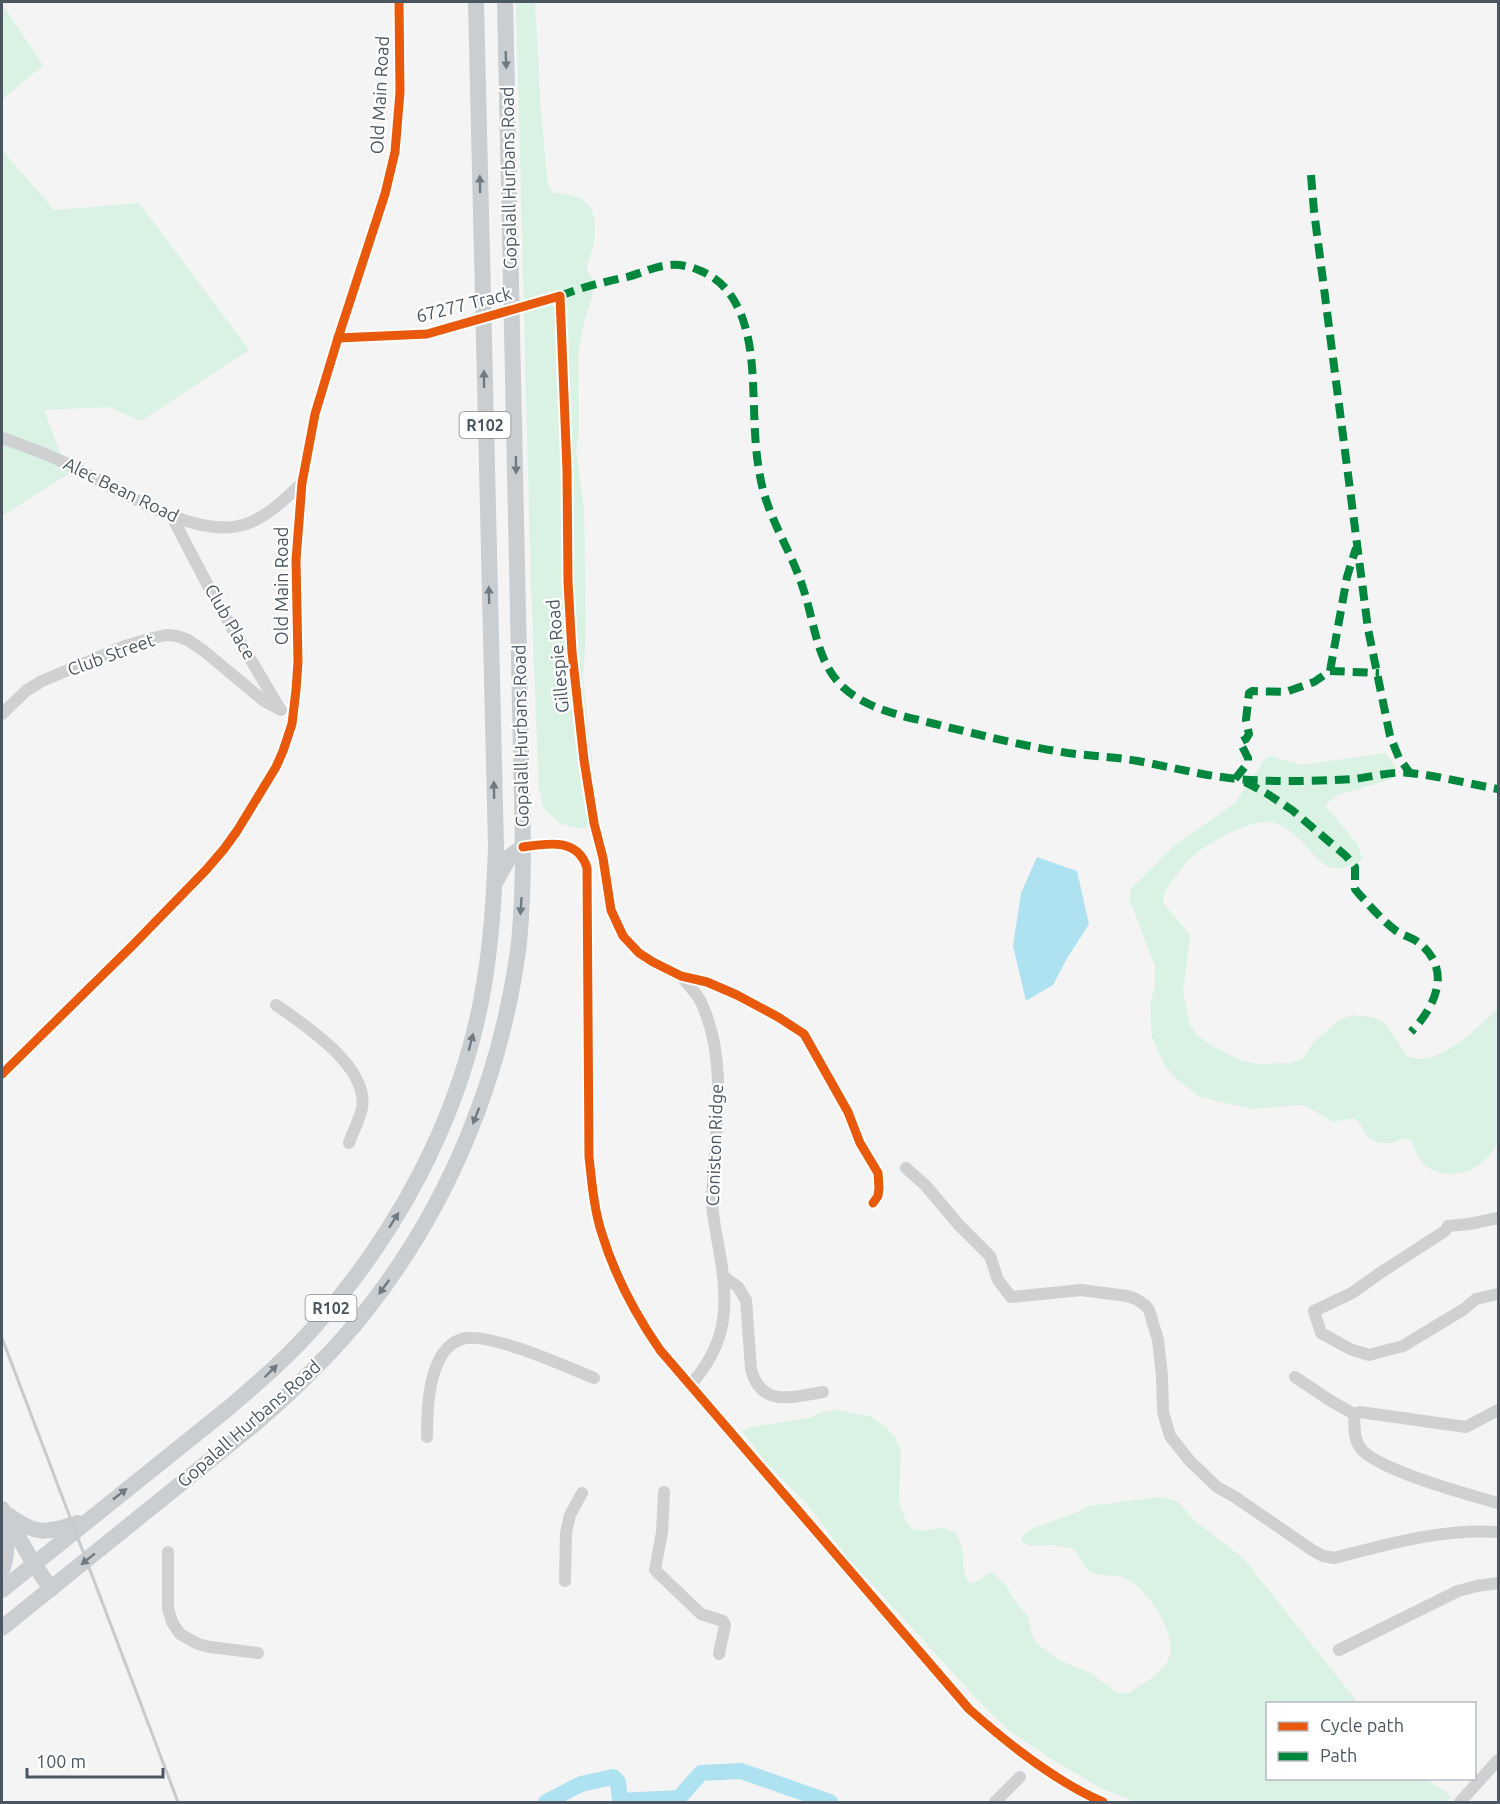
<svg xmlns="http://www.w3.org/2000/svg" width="1500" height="1804" viewBox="0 0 1500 1804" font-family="Ubuntu,sans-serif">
<rect width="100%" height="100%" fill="#f4f4f4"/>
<!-- green -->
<g fill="#d9f2e3">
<path d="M516,2H535L541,113L548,186L554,193C561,194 570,194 577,197C598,204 597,232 592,250C591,256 587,262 587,268C587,273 591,276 594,280L592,297L584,322L578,356L579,429L576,451L584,509L586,635L583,678L598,821L584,829L561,824L544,809L539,790L531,589Z"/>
<path d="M2,4L43,65L2,100Z"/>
<path d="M2,150L54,210L139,203L249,350L141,421L109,407L44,410L68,474L2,516Z"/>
<path d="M1386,753L1396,768L1392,779L1337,795L1325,805L1358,845L1362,858C1358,864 1354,864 1347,867C1326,873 1317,858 1305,845C1299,837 1285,826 1275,823C1256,816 1210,842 1195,854C1189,859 1184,866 1179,872C1172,881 1161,891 1164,904L1190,935L1183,992L1190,1025L1198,1036L1214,1047L1240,1060L1256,1064L1291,1063L1303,1058L1313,1043L1339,1020L1351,1015L1371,1017L1384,1022L1407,1056C1411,1057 1417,1059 1421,1059C1449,1057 1479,1026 1498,1008V1142C1486,1169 1451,1185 1425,1165C1418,1159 1415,1148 1411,1140L1405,1138L1393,1143H1379L1368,1137L1358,1121L1352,1118L1333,1122L1304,1105L1252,1109L1200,1097L1178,1080L1165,1066L1152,1037L1150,1004L1155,985V966L1129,898L1131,889L1137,882L1175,845L1235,803L1264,760L1269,756L1301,765Z"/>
<path d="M837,1410L870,1416L887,1428L895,1438L901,1451L899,1503L906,1521L912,1529L921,1531L943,1528L956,1533C959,1539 962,1546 963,1553C964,1564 962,1574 970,1583L975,1582L991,1572L1007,1586L1013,1599L1028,1617L1032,1635L1037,1644L1059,1660L1090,1673L1118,1693H1129L1133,1690C1145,1682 1162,1674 1168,1660C1179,1636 1150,1594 1131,1581C1118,1573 1103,1578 1090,1572C1084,1568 1079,1556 1074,1549L1055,1545L1029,1546L1021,1541L1022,1536L1033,1528L1068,1516L1089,1506L1159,1497L1177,1501L1195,1521L1244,1559L1358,1703L1268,1704V1778L1426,1779L1446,1792L1451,1797L1446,1802H1137L1102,1789L1055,1761L1008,1730L977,1699L847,1557L808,1505L768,1465L742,1431L751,1427L809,1418L823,1412Z"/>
</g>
<!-- water -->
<path fill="#aee2f0" d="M1037,857L1077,871L1089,924L1066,960L1053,985L1026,1001L1013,946L1021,893Z"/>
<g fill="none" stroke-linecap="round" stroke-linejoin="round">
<!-- river -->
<path stroke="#aee2f0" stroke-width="16" d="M546,1802L581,1784L613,1777L618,1782L620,1801L679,1798L701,1773L741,1771L830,1802"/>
<!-- minor -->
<g stroke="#ced0d2" stroke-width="12">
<path d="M338,338L427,334L560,296L567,470L568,582L572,652L584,760L594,823L603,858L611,910L623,936L639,953L653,962L681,976L707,982L737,995L778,1017L804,1034L848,1112L860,1143L878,1173L879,1188L878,1196L873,1203"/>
<path d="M2,438C21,445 42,452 61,461C110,483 190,540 243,525C265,519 285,499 302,483"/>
<path d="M172,517L215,599L280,709"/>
<path d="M2,714L27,690L42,681L125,646L145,640L166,635L177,636L188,640L204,651L264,701L281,710"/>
<path d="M523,847C549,843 578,838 587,868L589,1157C592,1183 594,1210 602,1234C615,1276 635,1314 660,1350L969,1709C1007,1743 1056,1782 1103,1802"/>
<path d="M681,976C687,984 696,992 701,1002C730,1064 714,1136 712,1202C713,1222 718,1241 721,1261C729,1311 725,1347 690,1385"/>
<path d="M276,1005C305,1025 369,1067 362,1108C360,1119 353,1131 349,1143"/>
<path d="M2,1074L133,945L206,870L224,849L237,831L276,767L283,751L292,724L296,690L298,662L296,560L302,483L315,414L338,338L385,194L395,152L400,92L399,2"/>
<path d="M906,1168L925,1185L959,1225L990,1256L998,1280L1011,1297L1081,1290L1127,1296L1136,1299L1145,1305L1149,1310L1158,1340L1162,1376L1163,1412L1170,1436L1189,1460L1217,1487L1235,1497L1312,1550L1323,1556L1334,1558C1388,1544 1443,1528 1498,1532"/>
<path d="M1498,1218L1469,1224L1448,1226L1445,1231L1380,1273L1352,1293L1314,1311L1321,1333L1350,1349L1369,1355L1403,1346L1464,1309L1476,1299L1498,1294"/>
<path d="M723,1276L738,1287L746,1300L751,1369C761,1408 792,1397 823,1392"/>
<path d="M1295,1377L1331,1401L1354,1414C1355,1424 1353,1436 1359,1446C1372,1469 1470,1495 1498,1503"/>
<path d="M1354,1414L1360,1412L1466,1427L1498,1410"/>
<path d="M427,1437C427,1409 428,1349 462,1339C488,1331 567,1367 594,1378"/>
<path d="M664,1492L662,1532L655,1570L701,1614L723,1621L725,1625L719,1654"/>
<path d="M168,1552V1608L172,1622L180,1634L198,1644L210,1647L258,1653"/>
<path d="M565,1581L566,1533L570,1515L582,1493"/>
<path d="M1339,1650L1458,1591L1477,1586L1498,1583"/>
<path d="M995,1802L1020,1777"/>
<path d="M1460,1802L1498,1760"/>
</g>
<!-- major -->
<g stroke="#caced1" stroke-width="16">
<path d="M496,881L510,856L523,847"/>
<path d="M2,1509L34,1564L51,1589"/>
<path d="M8,1515C37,1536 45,1533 78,1523"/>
<path d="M2,1570C9,1552 6,1536 3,1517"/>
<path d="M2,1590L231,1406C260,1381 290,1355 316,1325C396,1235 458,1121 481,1001C491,951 494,899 496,848L476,2"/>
<path d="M2,1628L256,1423C295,1389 333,1353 365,1312C449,1206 502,1077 519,943C522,911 523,879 523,847L505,2"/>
</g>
<!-- rail -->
<path stroke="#c9cacc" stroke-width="3" d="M2,1338L178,1802"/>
<!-- quiet -->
<g stroke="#00873e" stroke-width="8" stroke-dasharray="15 8" stroke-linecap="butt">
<path d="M1311,175L1314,211L1368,629L1390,736L1399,758L1410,773"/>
<path d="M560,296C582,287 604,282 627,277C642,273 655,266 670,265C681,264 692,267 701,271C739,287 749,330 752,367C755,403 753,440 760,476C767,517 791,550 803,588C814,620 816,658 839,683C862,708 899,715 931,723C977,734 1022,746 1068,753C1092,756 1115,757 1138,761C1176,768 1212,778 1251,780C1285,782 1320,781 1353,779C1372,777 1392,771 1410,773C1440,776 1469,784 1498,789"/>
<path d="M1330,671L1347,577L1356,548"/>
<path d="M1235,779L1248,763V758L1240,742L1246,739L1249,734L1246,720L1249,693L1252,691L1286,692L1314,682L1330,671L1379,673"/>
<path d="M1245,782L1266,793L1292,810L1346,856L1355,867V889L1359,894C1370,906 1382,920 1395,930C1403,936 1412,937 1419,943C1453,970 1435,1007 1411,1032"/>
</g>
<defs>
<g id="cycleway">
<path d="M338,338L427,334L560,296L567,470L568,582L572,652L584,760L594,823L603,858L611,910L623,936L639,953L653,962L681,976L707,982L737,995L778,1017L804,1034L848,1112L860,1143L878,1173L879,1188L878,1196L873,1203"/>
<path d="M523,847C549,843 578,838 587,868L589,1157C592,1183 594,1210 602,1234C615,1276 635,1314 660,1350L969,1709C1007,1743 1056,1782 1103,1802"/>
<path d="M2,1074L133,945L206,870L224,849L237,831L276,767L283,751L292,724L296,690L298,662L296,560L302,483L315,414L338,338L385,194L395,152L400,92L399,2"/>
</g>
</defs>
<!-- cycleway casing -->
<use href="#cycleway" stroke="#fff" stroke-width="13"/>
<!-- cycleway -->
<use href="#cycleway" stroke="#e8590c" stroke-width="9"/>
</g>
<!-- one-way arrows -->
<defs><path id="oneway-solid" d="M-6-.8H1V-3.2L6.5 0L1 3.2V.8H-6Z" transform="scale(1.5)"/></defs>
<g fill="#707a83">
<use href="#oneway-solid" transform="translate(506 60) rotate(88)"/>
<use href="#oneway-solid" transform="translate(480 184) rotate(-91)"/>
<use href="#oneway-solid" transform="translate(484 379) rotate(-91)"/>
<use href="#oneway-solid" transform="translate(516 465) rotate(89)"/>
<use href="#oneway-solid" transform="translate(489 595) rotate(-91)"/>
<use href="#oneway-solid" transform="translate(494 790) rotate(-91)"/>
<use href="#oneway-solid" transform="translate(521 906) rotate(94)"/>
<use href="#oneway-solid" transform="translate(471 1042) rotate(-75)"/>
<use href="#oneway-solid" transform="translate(476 1116) rotate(111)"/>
<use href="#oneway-solid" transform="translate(394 1220) rotate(-57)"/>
<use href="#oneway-solid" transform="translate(384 1287) rotate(126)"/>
<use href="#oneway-solid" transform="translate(271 1371) rotate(-44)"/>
<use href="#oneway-solid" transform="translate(120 1494) rotate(-38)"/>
<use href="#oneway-solid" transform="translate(88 1559) rotate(141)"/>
</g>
<g text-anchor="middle" stroke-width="4.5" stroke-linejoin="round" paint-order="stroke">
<!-- shield labels -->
<g fill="#fff" stroke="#808990" stroke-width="1.5">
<rect x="459.5" y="412" width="51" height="26" rx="4.5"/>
<rect x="305.5" y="1295" width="51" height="26" rx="4.5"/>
</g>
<g font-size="16" font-weight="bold" fill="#4a5661">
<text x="485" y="431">R102</text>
<text x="331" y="1314">R102</text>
</g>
<!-- street labels -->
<g font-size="18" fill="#4a5661" stroke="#fff">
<text transform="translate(380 95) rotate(-87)" y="6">Old Main Road</text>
<text transform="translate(509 178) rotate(-91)" y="6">Gopalall Hurbans Road</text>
<text transform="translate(464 305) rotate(-14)" y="6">67277 Track</text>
<text transform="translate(121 490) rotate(26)" y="6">Alec Bean Road</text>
<text transform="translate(282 586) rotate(-90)" y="6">Old Main Road</text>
<text transform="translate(230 622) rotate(60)" y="6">Club Place</text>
<text transform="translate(111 655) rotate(-20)" y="6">Club Street</text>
<text transform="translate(558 656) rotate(-95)" y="6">Gillespie Road</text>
<text transform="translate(521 736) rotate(-91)" y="6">Gopalall Hurbans Road</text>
<text transform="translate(715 1145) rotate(-88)" y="6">Coniston Ridge</text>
<text transform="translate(249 1424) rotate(-41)" y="6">Gopalall Hurbans Road</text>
</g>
</g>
<!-- border -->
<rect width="1500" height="1804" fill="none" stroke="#4a5661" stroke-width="6"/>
<!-- legend -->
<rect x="1266" y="1702" width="210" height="78" fill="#ffffff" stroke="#b7bbc0" stroke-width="1.5"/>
<rect x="1278" y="1722" width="30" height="9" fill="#e8590c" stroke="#b7bbc0" stroke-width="1.5"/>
<text x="1320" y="1732" font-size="18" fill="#4a5661">Cycle path</text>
<rect x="1278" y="1752" width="30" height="9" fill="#00873e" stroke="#b7bbc0" stroke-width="1.5"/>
<text x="1320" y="1762" font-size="18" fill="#4a5661">Path</text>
<!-- scale -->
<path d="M27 1768v9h136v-9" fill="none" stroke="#4a5661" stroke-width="3"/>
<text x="36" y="1768" font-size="18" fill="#4a5661" stroke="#ffffff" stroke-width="4.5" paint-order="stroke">100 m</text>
</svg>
